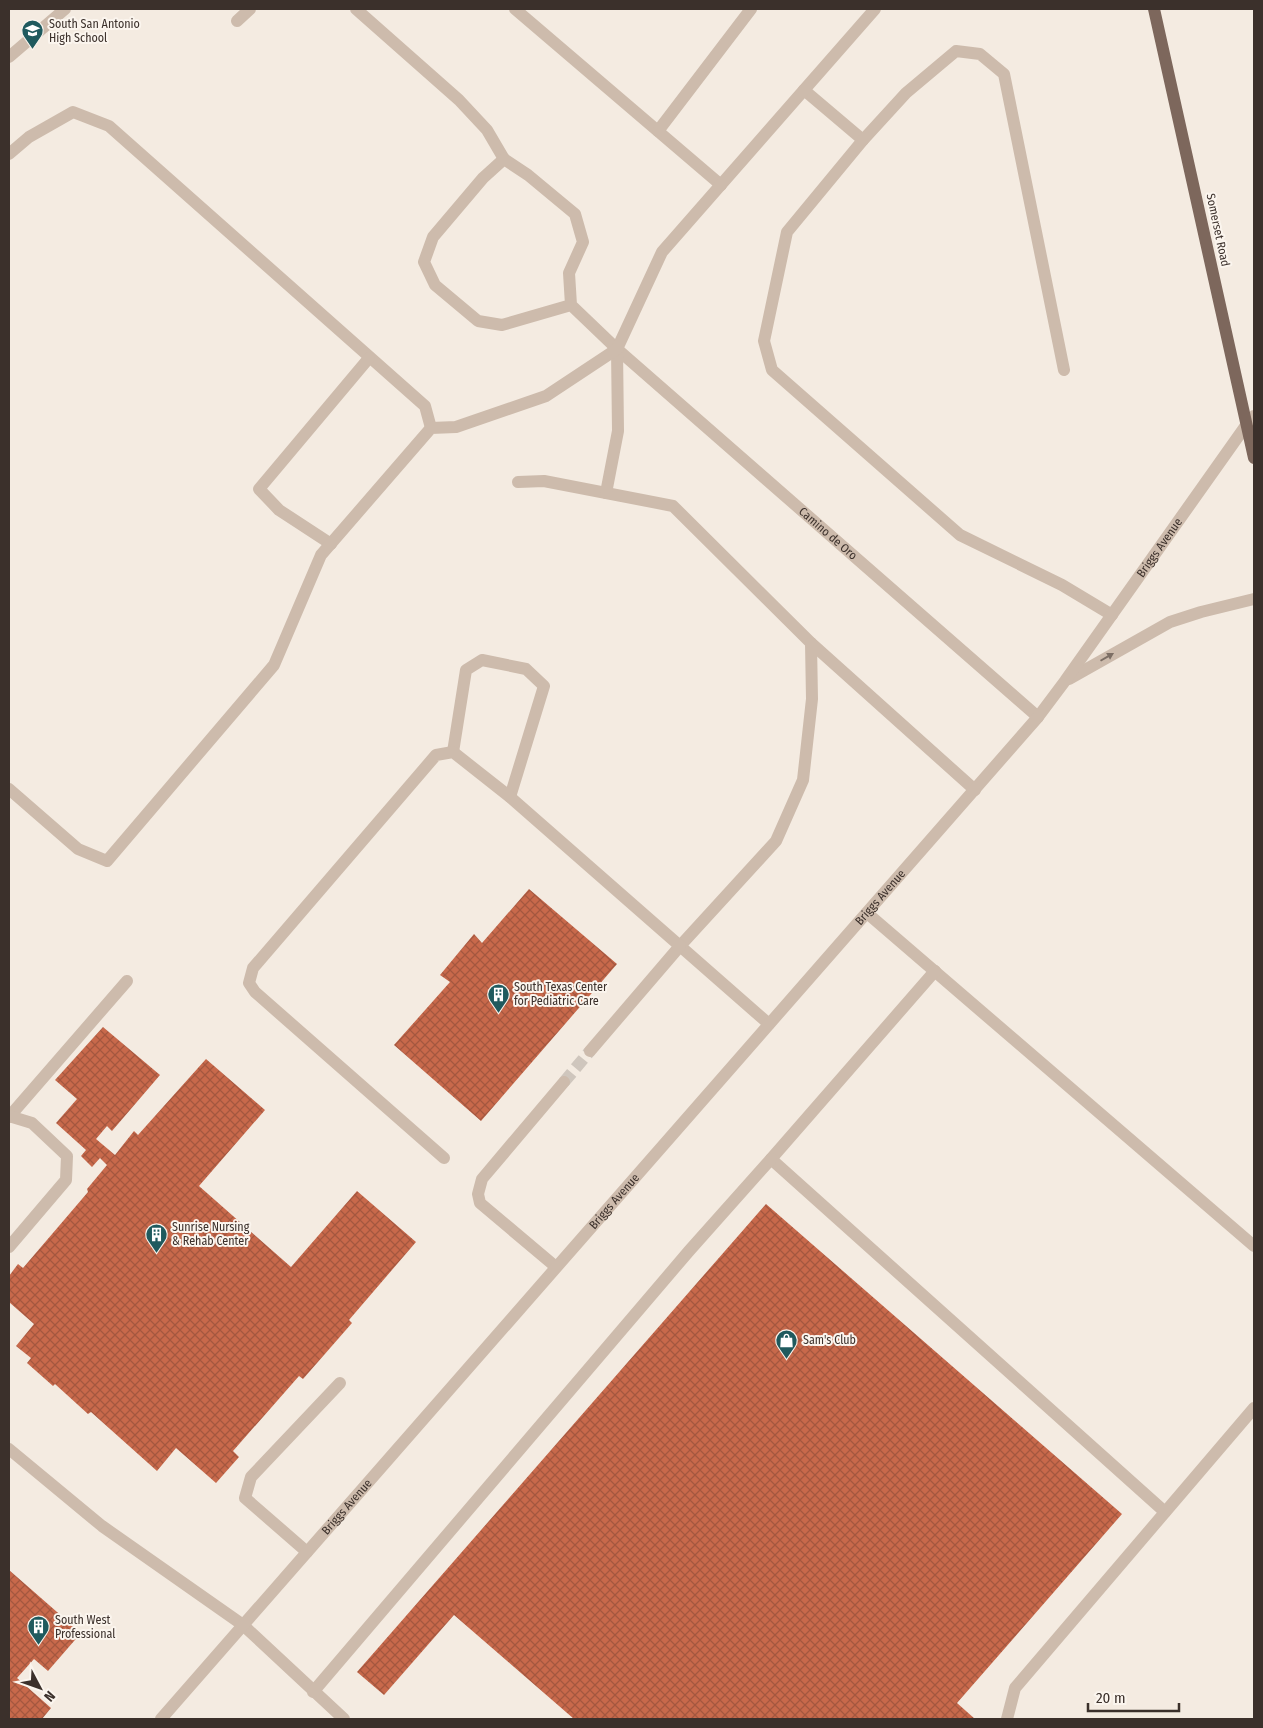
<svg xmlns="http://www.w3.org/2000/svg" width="1263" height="1728" viewBox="0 0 1263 1728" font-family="'Fira Sans Condensed',sans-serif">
<defs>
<pattern id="building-cross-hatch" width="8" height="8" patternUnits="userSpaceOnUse" patternTransform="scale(1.25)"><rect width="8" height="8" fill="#c8694b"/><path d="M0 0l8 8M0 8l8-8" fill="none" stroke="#a4573f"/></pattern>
</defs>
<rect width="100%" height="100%" fill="#f4ebe1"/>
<!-- building -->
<g fill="url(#building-cross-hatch)">
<path d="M529,889L617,964L481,1121L394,1045L450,982L440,975L474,934L482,943Z"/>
<path d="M103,1027L160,1075L112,1131L107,1126L96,1139L115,1155L134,1131L138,1135L206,1059L265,1110L199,1186L291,1267L357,1191L416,1242L349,1320L352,1323L303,1379L299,1376L233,1451L239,1457L216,1483L176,1448L157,1471L91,1412L88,1414L55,1384L53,1386L27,1363L31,1358L16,1346L34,1324L9,1302V1276L18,1264L23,1268L88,1192L87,1189L107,1165L100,1158L92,1167L81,1156L86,1150L56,1123L77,1099L55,1080Z"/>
<path d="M766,1204L1122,1514L957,1703L975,1719H574L454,1615L384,1695L357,1672Z"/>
<path d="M9,1570L81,1633L48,1671L34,1659L17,1678L51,1708L42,1719H9Z"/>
</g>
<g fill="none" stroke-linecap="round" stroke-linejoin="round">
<!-- minor-tunnel -->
<path stroke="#cfc6bd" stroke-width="12" stroke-dasharray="12 6" stroke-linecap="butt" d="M564,1082L590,1051"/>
<!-- minor -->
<g stroke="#cdbbac" stroke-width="12">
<path d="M356,9L459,100L487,130L504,159"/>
<path d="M515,9L721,185"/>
<path d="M237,21L250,9"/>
<path d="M9,57L65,9"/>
<path d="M804,90L863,140L787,232L764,341L772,370L960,535L1062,585L1112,615"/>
<path d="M658,131L751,9"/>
<path d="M863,140L906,93L956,51L980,54L1004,74L1064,370"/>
<path d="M9,154L29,137L73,112L109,126L425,406L431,428"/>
<path id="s1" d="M571,305L502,325L478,321L435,285L424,262L433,237L483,178L504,159L528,175L575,214L583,242L569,273L571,305L617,349L1038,717"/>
<path d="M518,482L544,481L673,506L811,643L812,699L803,780L776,841L680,946L769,1024"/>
<path d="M606,493L618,431L617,349"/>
<path d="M331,544L279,510L259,489L369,358"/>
<path d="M811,643L975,790"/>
<path d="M1069,679L1170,622L1201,612L1254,599"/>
<path d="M453,752L466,670L482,660L526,669L544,686L510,797"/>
<path d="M9,789L78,849L107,861L274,665L321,555L431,428L456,427L546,396L617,349L662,252L875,9"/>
<path d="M867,913L1254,1246"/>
<path d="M935,971L771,1159L1165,1512"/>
<path d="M9,1117L127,981"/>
<path d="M444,1158L255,992L249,983L253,968L436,755L453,752L510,797L680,946L590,1051"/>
<path d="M9,1247L66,1180L67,1156L32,1123L9,1116"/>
<path d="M556,1267L480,1203L478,1194L482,1179L564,1082"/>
<path d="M9,1449L102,1526L243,1625L344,1719"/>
<path d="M307,1552L245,1498L251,1477L340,1383"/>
<path d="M313,1692L689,1251L771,1159"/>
<path id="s2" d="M161,1719L1038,717L1065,681L1247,424L1254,416"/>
<path d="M1007,1719L1015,1688L1254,1408"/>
</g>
<!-- major -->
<path stroke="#7d675c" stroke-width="12" d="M1154,9L1254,458"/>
</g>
<!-- one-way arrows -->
<defs><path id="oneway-solid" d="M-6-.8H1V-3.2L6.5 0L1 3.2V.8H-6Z" transform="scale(1.25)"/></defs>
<use fill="#7d6f65" href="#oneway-solid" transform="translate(1107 657) rotate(-30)"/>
<!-- icons -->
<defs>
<symbol id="school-pin" viewBox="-11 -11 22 30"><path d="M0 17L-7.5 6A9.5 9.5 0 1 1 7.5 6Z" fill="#1f5a5e" stroke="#fbf5ee"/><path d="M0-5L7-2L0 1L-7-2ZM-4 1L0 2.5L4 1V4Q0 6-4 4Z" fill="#fff"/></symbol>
<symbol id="building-pin" viewBox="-11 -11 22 30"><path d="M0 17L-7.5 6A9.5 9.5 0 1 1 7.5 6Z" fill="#1f5a5e" stroke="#fbf5ee"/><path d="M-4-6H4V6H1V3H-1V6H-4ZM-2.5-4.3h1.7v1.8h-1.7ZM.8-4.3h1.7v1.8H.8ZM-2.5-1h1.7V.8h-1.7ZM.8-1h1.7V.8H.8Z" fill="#fff"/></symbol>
<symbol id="shop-pin" viewBox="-11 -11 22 30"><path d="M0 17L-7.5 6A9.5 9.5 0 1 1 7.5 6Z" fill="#1f5a5e" stroke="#fbf5ee"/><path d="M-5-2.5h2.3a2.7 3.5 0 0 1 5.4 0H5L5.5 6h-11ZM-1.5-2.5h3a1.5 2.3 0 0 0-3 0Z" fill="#fff"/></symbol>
</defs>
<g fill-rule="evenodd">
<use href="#school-pin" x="20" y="18" width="25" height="34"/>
<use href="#building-pin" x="486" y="982" width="25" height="34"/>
<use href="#building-pin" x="144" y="1222" width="25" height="34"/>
<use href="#shop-pin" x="774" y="1328" width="25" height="34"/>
<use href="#building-pin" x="26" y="1614" width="25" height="34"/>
</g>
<g text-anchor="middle" stroke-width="4" stroke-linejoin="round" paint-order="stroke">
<!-- poi labels -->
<g font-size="12" fill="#3b302b" stroke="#fbf5ee" text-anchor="start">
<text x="49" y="28">South San Antonio<tspan x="49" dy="14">High School</tspan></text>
<text x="514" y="991">South Texas Center<tspan x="514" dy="14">for Pediatric Care</tspan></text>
<text x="172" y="1231">Sunrise Nursing<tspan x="172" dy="14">&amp; Rehab Center</tspan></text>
<text x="803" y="1344">Sam's Club</text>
<text x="55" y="1624">South West<tspan x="55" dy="14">Professional</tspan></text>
</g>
<!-- street labels -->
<g font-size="12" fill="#3b302b" stroke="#fbf5ee">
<text transform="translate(1218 230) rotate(78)" y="4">Somerset Road</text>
<text dy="4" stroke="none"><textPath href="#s1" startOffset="839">Camino de Oro</textPath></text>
<text dy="4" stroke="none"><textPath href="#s2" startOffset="1540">Briggs Avenue</textPath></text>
<text dy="4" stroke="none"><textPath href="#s2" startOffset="1092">Briggs Avenue</textPath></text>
<text dy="4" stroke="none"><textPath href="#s2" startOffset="688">Briggs Avenue</textPath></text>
<text dy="4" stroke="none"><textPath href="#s2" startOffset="282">Briggs Avenue</textPath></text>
</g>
</g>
<!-- border -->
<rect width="1263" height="1728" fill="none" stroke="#3b302b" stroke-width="20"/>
<!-- north arrow -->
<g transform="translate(40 1688) rotate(131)" stroke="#fbf5ee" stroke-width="4" paint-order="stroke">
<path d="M0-4L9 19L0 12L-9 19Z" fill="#3b302b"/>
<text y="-8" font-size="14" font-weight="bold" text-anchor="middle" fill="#3b302b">N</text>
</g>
<!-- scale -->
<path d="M1088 1703v8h91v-8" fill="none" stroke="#3b302b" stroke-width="2.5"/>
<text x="1096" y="1703" font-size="15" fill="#3b302b" stroke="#fbf5ee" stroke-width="4" paint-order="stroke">20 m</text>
</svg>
